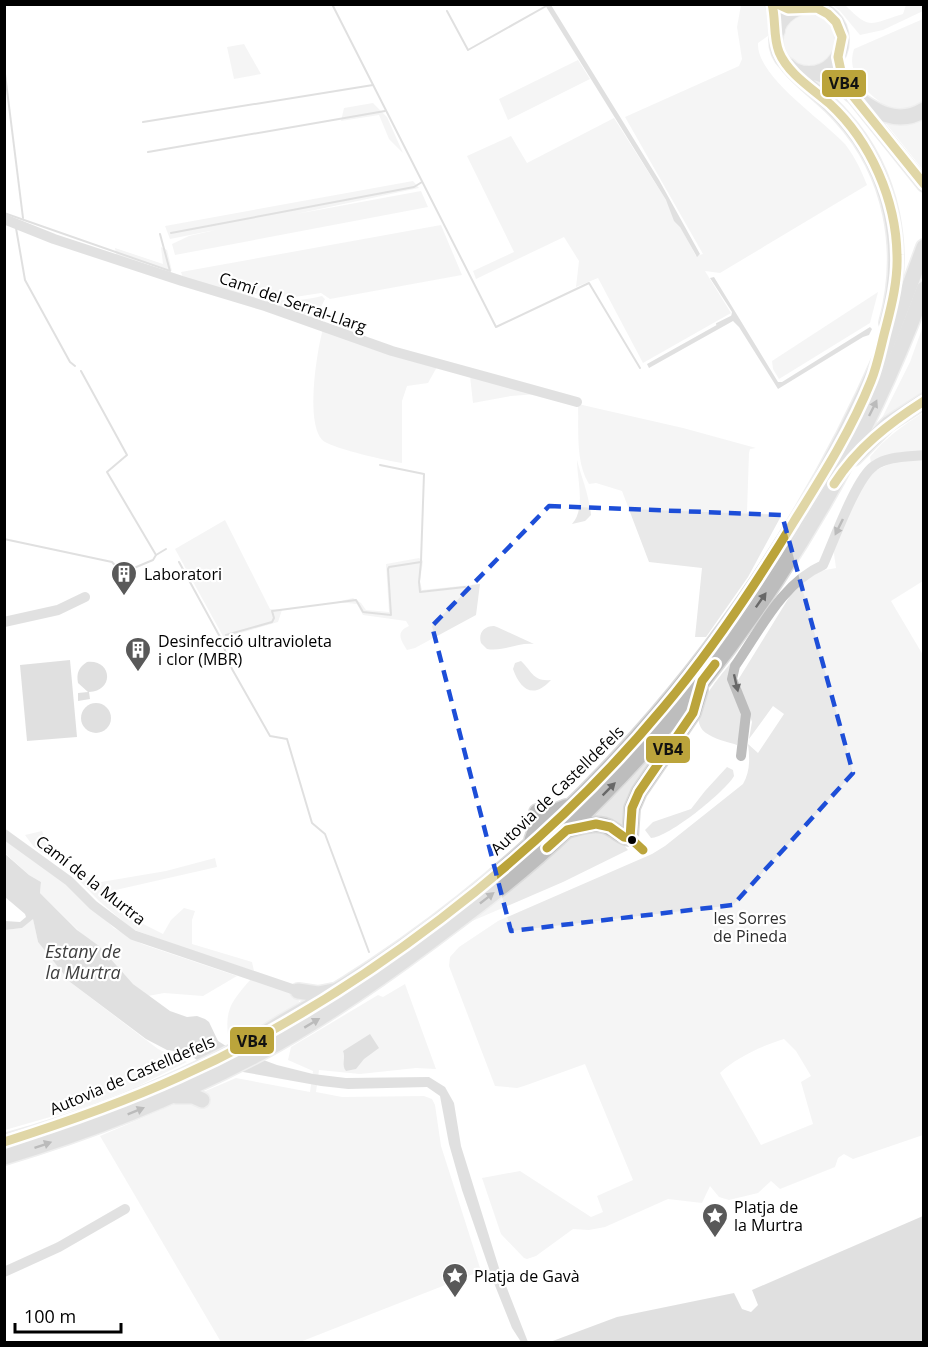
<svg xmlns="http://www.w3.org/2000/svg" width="928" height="1347" viewBox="0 0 928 1347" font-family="'Open Sans',sans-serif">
<rect width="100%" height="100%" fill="#fff"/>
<!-- green -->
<g fill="#e9e9e9" fill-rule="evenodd">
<path d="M741,5H767L770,9L772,33L758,43C756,76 822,119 845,144C855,157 861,170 867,185L720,273L705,271L731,313L643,363L598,278L576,287L579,261L564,237L476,279L473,271L514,252L467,156L511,136L527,163L614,118L666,200L696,256L703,254L625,117L739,66L742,59L737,27Z"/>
<path d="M832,5H845C871,31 869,24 903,14L906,5H923V11L883,30L860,35L840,11Z"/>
<circle cx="809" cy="40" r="27"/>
<path d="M923,19L924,103L908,109H884V105C865,91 846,73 854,49Z"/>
<path d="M244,44L261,74L234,79L227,47Z"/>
<path d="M578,60L590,79L508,120L499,99Z"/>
<path d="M373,103L387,117L403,153L389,139L379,115L341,121L344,108Z"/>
<path d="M923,115V170L883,120Z"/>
<path d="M413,181L419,188L296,214L421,191L428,207L175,255L172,244L189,236L215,230L170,239L165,226Z"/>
<path d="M441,225L462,275L330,299L321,293L295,297L267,295C285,304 304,300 322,296L325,299L318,313L321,323L259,302V298L263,295L255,294L253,299L183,278L181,272Z"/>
<path d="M161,247L167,250L172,271L116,255L115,248L163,264Z"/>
<path d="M878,292L870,323L779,379L773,369L772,361Z"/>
<path d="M923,326V396L878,426L910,362Z"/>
<path d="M323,329L437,367L428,383L407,386L402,401V463C388,461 336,449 325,442C304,429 317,350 323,329Z"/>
<path d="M470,376L537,394L511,396L473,403Z"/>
<path d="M578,404L683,428L756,448L750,449L749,453L747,512L779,515L780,518L748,577L706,637H695L702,568L649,562L622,491L596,483L589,484C575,462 579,429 578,404Z"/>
<path d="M923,413V450L871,464L870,457C885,438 903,425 923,413Z"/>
<path d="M923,459V581L891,601L923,655V1135L853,1159L844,1154L838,1158L835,1167L780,1189L771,1181L758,1193L729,1200L719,1197L710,1186L702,1203L668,1199L605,1227L589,1230L573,1229L536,1256L527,1259L524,1258L501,1234L482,1178L520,1171L591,1217L603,1212L597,1196L633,1180L585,1064L524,1086L517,1088L495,1086L449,966L450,957L459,947L498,921L652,854L665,846L743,784C750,772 750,759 748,744L758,753L784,714L773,706L749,739L752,722L738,680L793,591L815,572L836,568L833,547L868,474L898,460ZM784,1039L796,1051L811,1076L801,1082L813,1124L761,1145L720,1073C737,1057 762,1046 784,1039Z"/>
<path d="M577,460C582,479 589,495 591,515L585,521L572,524C586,509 577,479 577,460Z"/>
<path d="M225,520L270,609L282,610L278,622L224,638L175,549Z"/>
<path d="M419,558L423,561L420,581L422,590L480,584L476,615L415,648L407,650C401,640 395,632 409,626L406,621L363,615L357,604L337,602L353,598L361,603L366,610L389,612L386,564Z"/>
<path d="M494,626L497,627L534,644C518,642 503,652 487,649L481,643C478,633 484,626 494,626Z"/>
<path d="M733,660L729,679L743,721L737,745C728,742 714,739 706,733C683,715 721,676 733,660Z"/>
<path d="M521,661C532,671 533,682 551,680C533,700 520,689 513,669L515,663Z"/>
<path d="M687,714L623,829L612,819L592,817Z"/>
<path d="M727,767L733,770L734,776C726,791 668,838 651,838L645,830L653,822L691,809L705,791Z"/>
<path d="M592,828L618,838L628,850L563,882L470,922L577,832Z"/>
<path d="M42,831L47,844L69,870L101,882L166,871L215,858L217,867L98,894L123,914L163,934L171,920L184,908L195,911L192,920V944L252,962L254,971L184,948L132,929L99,901L69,870L34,847L25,835Z"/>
<path d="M5,838L62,880L114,928L142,944L237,976L203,996L164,993L148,996L133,984L40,893L41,882L29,875L5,853Z"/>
<path d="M33,918L38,942L70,982L158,1049L187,1062L134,1088L85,1107L5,1130V930L22,928Z"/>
<path d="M251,979L298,996L299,1002C278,1020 254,1031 229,1042C224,1010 230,1003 251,979Z"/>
<path d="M405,984L436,1069L416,1068L360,1074L319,1070L316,1092L342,1097L424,1096L432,1099L435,1105L441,1146L481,1271L300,1342H221L100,1136L236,1078L310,1092L313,1071L288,1060L291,1047L378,995L383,997Z"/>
</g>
<!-- water -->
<g fill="#bbb">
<path d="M545,5H551L659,180L700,254L697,257L680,227L674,221L666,200Z"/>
<path d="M714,277L778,382H782L870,327L872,329L869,335L863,337L778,389L739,327L733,321L649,368L647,364L731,317L732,312L710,278Z"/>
<path d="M70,660L77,737L27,741L20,665Z"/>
<path d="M87,662C112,659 115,691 89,692L90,699L78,701V693L88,692L78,683C76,673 79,667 87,662Z"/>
<circle cx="96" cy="718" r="15"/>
<path d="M4,853L29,875L41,882L40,893L77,930L99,946L133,984L170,1011L187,1017L197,1016L205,1019L209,1022L218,1041L226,1046L277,1065L313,1074L346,1078L429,1077L445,1087L454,1103L461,1146L499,1268L528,1342H521L512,1328L494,1283L462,1190L449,1144L440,1096L427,1087L348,1089L321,1086L243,1072L197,1060L187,1053L167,1050L146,1039L70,982L38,942L33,919L22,928L5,930V921L20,922L26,917L25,914L5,897Z"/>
<path d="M370,1034L379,1048L364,1059L356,1069L346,1071C341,1065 346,1058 343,1051Z"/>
<path d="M923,1216V1342H550L617,1317L734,1293L742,1309L751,1312L758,1305L752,1290Z"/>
</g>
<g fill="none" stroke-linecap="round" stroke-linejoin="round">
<!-- stream -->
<g stroke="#bbb" stroke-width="2">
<path d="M332,4L496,327L589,283L640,368"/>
<path d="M447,11L468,50L548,5"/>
<path d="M4,66L23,218"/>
<path d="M143,122L373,85"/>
<path d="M148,152L385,111"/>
<path d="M4,213L170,271L160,234"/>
<path d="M16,228L25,280L70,362L75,366"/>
<path d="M171,233L414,187L422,182"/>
<path d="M717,324L733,316"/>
<path d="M81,371L127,455L107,472L156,555"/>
<path d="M380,465L424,474L421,561"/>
<path d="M4,539L112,562L122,573L153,560L156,555L166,549"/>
<path d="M179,562L220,637L232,669L270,736L287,739L312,823L325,834L369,952"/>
<path d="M226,635L272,622L274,618L272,611L356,600L363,612L391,615L388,569L389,567L421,562L419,582L420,592L465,587"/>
</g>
<defs>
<g id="major">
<path d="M772,4L776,14L778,31"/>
<circle cx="809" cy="40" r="33"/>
<path d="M815,73L834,79L844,85L924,185"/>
</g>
<g id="highway">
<path d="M789,66C805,85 826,98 842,117C893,173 907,251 887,323"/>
<path d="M851,94C873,110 896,127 924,110"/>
<path d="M854,458L888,424L924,401"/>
<path d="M568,830C582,826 599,820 612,829C619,833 622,837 630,838L632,808L639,792L693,713L700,690"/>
<path d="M532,840L538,823L537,812L549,814L566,807"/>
<path d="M298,991L318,994L333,991"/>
<path d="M176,1096H193L202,1100"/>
<path d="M4,1142C86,1120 166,1087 240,1048C256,1039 271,1029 286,1020C551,873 762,630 883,353C898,318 911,282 924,247"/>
<path d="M4,1157C92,1131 179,1096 260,1053C320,1021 376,982 431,941C478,906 526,870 568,829C724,681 850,491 924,289"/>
</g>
</defs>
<!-- major casing -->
<use href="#major" stroke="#dbdbdb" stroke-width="16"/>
<!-- highway casing -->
<use href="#highway" stroke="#dbdbdb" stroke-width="18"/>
<!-- minor -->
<g stroke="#bdbdbd" stroke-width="10">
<path d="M4,219L54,239L182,281L265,306L392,351L577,402"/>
<path d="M4,622L58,610L85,597"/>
<path d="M741,756L746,714L732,679L735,666C760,630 782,583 823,565C833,543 856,478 874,466C888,456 907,457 924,455"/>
<path d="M4,834L69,881L93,905L133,935L298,991"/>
<path d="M4,1272L59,1247L125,1209"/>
</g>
<!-- major -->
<use href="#major" stroke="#bdbdbd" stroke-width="14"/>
<!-- highway -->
<use href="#highway" stroke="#bdbdbd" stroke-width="15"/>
<defs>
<g id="bus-1">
<path d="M777,4L788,9L817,8L828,14L836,22L842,37L838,57L844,85L924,184"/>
<path d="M834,484C857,448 888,424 924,401"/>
<path d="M630,838L632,808L639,792L693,713L702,681L715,664"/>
<path d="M547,848L567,830L596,824L610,827L624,837L630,838L643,850"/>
<path d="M4,1142C64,1123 122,1103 179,1077C356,998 539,857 663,708C712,650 754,587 793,523C821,478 851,431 871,381C878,364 881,345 886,327C892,304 898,279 897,255C896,200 871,142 830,104C813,89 788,74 779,52C773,37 776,20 772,4"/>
</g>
</defs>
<!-- bus-1 casing -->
<use href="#bus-1" stroke="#fff" stroke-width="14"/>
<!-- bus-1 -->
<use href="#bus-1" stroke="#bba43b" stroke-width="9"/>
</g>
<!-- one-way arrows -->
<defs><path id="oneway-solid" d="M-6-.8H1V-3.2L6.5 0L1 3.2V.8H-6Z" transform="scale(1.5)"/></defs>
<g fill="#686868">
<use href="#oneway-solid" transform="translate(873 408) rotate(-64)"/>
<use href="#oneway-solid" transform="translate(839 527) rotate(116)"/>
<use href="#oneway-solid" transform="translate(761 600) rotate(-55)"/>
<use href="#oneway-solid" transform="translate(736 683) rotate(77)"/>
<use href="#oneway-solid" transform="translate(609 789) rotate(-45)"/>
<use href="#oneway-solid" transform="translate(487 898) rotate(-38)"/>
<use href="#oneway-solid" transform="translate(312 1023) rotate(-31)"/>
<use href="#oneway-solid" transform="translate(136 1111) rotate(-22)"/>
<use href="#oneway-solid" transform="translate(43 1145) rotate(-19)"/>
</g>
<!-- marked area -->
<path d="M0 0H928V1347H0ZM549,506L782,515L853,773L733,905L511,931L432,626Z" fill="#fff" fill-opacity=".55" fill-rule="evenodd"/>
<path fill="none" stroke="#1d4ed8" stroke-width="4.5" stroke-dasharray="12 8" stroke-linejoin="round" d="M549,506L782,515L853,773L733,905L511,931L432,626Z"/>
<!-- icons -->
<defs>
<symbol id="building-pin" viewBox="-11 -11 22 30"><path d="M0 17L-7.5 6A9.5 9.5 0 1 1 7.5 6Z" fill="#595959" stroke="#fff"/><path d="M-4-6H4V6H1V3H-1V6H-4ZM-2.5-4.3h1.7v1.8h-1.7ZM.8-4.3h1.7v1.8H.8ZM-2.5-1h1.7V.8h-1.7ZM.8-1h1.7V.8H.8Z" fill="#fff"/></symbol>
<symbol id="sight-pin" viewBox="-11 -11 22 30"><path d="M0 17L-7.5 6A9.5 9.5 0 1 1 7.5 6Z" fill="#595959" stroke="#fff"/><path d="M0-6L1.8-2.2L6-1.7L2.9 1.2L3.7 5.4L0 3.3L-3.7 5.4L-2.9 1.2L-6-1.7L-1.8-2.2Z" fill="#fff"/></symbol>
</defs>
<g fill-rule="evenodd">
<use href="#building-pin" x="109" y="559" width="30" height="40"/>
<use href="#building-pin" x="123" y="635" width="30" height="40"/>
<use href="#sight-pin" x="700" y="1201" width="30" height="40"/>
<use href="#sight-pin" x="440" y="1261" width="30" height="40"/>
</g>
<!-- markers -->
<circle fill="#000" stroke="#fff" stroke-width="2" cx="632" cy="840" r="5"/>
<g text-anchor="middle" stroke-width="4.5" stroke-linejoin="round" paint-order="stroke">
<!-- street labels -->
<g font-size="16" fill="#000" stroke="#fff">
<text transform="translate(293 302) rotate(19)" y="6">Camí del Serral-Llarg</text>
<text transform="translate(557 790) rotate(-44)" y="6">Autovia de Castelldefels</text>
<text transform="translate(91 880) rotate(38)" y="6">Camí de la Murtra</text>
<text transform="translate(132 1075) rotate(-23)" y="6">Autovia de Castelldefels</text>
</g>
<!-- poi labels -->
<g font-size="16" fill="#000" stroke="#fff" text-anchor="start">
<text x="144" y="580">Laboratori</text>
<text x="158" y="647">Desinfecció ultravioleta<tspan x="158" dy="18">i clor (MBR)</tspan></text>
<text x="734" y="1213">Platja de<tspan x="734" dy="18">la Murtra</tspan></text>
<text x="474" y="1282">Platja de Gavà</text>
</g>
<!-- park labels -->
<g font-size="16" fill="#2e2e2e" stroke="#fff">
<text x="750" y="924">les Sorres<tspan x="750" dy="18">de Pineda</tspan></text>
</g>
<!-- water labels -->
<g font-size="18" font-style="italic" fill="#3f3f3f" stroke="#fff">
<text x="83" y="958">Estany de<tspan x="83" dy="21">la Murtra</tspan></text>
</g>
</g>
<g stroke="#fff" stroke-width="2">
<rect x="821" y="69" width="46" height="29" rx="6" fill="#bba43b"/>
<rect x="645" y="735" width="46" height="29" rx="6" fill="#bba43b"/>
<rect x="229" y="1026" width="46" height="29" rx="6" fill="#bba43b"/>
</g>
<g font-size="16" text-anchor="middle" font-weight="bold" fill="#111">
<text x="844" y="89">VB4</text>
<text x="668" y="755">VB4</text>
<text x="252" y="1047">VB4</text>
</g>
<!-- border -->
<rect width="928" height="1347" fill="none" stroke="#000000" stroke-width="12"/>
<!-- scale -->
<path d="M15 1323v9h106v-9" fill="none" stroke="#000000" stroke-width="3"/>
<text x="24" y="1323" font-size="18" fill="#000000" stroke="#ffffff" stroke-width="4.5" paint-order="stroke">100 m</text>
</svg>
